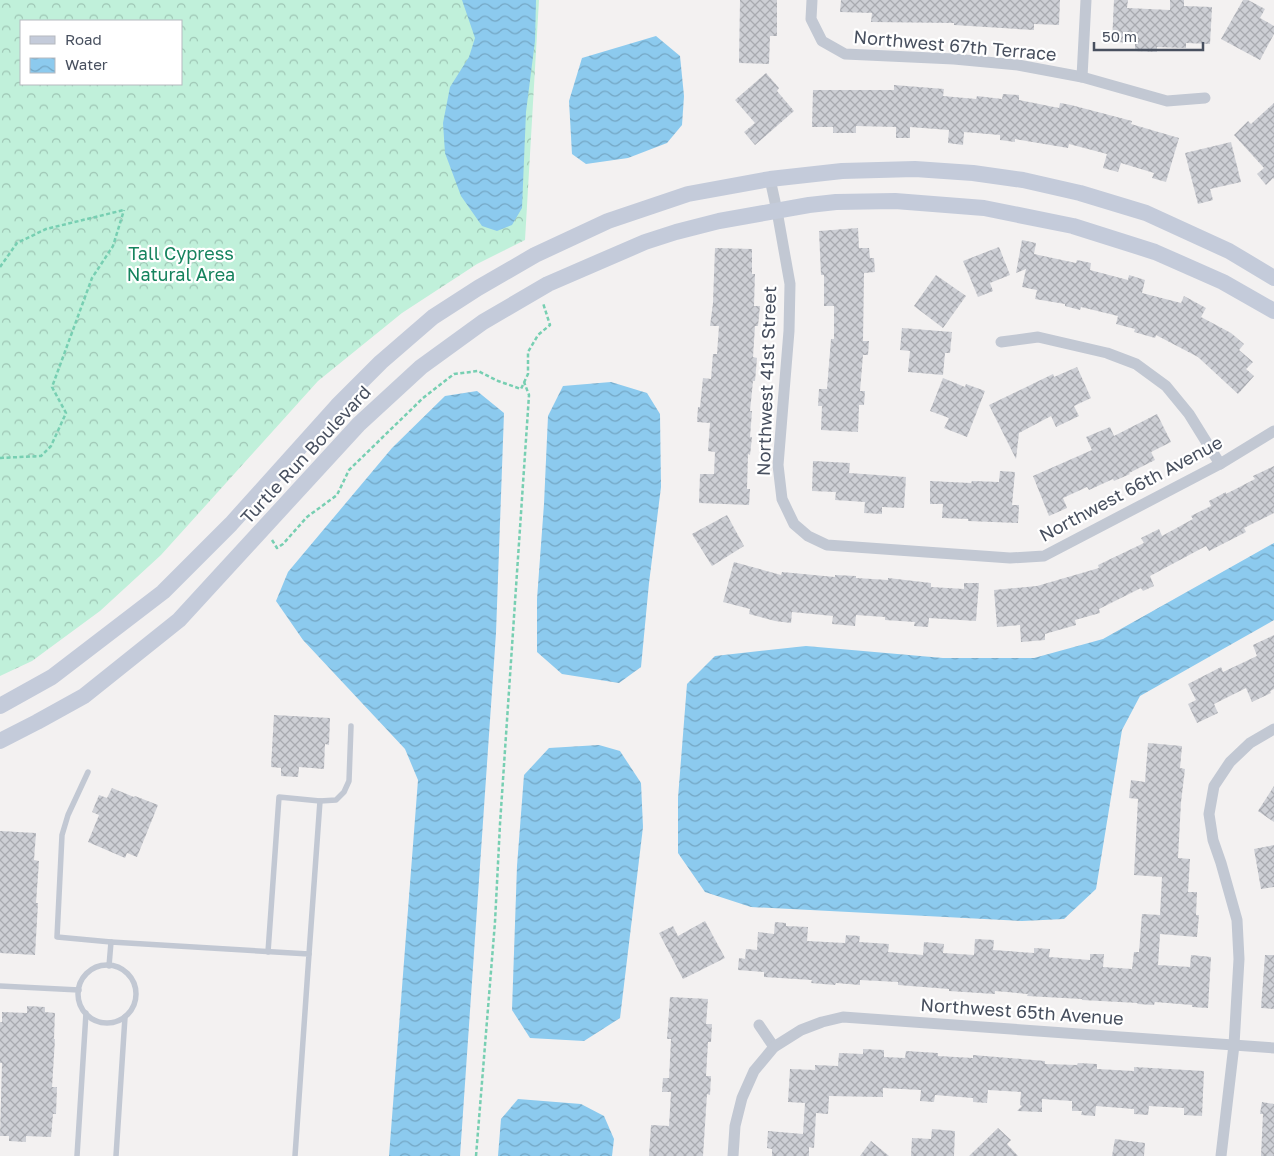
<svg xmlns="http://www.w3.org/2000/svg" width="1274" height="1156" viewBox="0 0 1274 1156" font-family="'Golos Text',sans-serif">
<defs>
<pattern id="forest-crowns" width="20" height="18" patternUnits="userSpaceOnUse" patternTransform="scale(1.25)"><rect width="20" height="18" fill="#c0f0da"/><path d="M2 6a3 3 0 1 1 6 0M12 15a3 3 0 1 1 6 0" fill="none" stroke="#9ec5b4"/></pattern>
<pattern id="water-waves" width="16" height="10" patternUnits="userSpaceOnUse" patternTransform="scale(1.25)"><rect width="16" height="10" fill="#8ccaee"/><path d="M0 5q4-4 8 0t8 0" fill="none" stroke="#74a6c4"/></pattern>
<pattern id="building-cross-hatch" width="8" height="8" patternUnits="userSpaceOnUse" patternTransform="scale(1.25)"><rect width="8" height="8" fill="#cdcfd5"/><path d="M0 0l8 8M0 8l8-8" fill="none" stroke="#a8aab0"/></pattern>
</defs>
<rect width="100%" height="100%" fill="#f3f1f1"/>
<!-- forest -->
<path fill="url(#forest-crowns)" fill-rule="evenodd" d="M0,0H539L525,240L477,264L402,313L318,381L161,555L100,611L32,661L0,676ZM21,21H181V84H21Z"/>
<!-- water -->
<g fill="url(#water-waves)">
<path d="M462,0H536L535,41L526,112L522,208L512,225L497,231L482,226L461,196L445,153L443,123L450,87L469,57L475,38Z"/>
<path d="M656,36L680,56L684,96L682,125L667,143L628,158L586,164L572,154L569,101L582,58Z"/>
<path d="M611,382L647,393L660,414L661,487L649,583L641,667L619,683L562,674L537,652V599L544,504L548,416L563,386Z"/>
<path d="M477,391L504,413L496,633L460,1156H389L418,780L405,749L303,640L276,601L288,572L392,448L445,396Z"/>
<path d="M1274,543V620L1140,696L1122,730L1096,889L1064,919L1022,921L751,907L705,892L678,853V798L687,684L715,656L806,646L943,658H1034L1103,639Z"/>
<path d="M599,745L620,751L641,783L643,827L620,1018L584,1041L530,1038L512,1010L517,866L524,775L549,748Z"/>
<path d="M518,1099L581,1104L604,1116L614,1139L612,1156H498L501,1119Z"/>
</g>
<!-- building -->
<g fill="url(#building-cross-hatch)">
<path d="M740,0H777V36H770L769,64L739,63Z"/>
<path d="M841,0H1060L1059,25L1034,24V30L954,25V23L871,22L872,13L840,12Z"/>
<path d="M1114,0H1128L1127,8L1170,10V0H1184V6L1212,7L1210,44L1186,43V48L1157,47V52L1135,51V43L1112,42Z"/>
<path d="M1243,0H1248L1265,9L1260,18L1274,26V34L1260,60L1221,39Z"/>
<path d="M766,73L779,88L777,91L794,111L755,145L744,132L755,123L735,100Z"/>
<path d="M894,85L944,89L943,96L976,99L977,96L1002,99L1003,94L1019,95V100L1059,108L1060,103L1071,105L1132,121L1131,124L1179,138L1166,182L1152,178L1154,173L1121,163L1118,172L1103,168L1107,154L1069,144L1068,148L1015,139V142L1000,140V135L964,132L963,145L948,143L949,130L910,127V138H896V127L856,126V133H833V127H812L813,90H894Z"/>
<path d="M1274,103V179L1273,178L1266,185L1257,174L1264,168L1234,135L1248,121L1251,124Z"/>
<path d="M1231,142L1241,182L1210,189L1213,200L1198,204L1185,153Z"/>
<path d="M858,228L859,248H869L870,258H874L875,272L864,273L863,341H869L868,355H863L860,391H865L864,405H859L858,432L821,430L822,406H818L819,389H827L831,339H834V306H824V275H821L819,231Z"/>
<path d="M1022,240L1036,243L1034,254L1076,263L1077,260L1091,263L1090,270L1128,280L1129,275L1145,280L1142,293L1181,303L1184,296L1206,308L1201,317L1231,333L1244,344L1239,350L1253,362L1246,369L1254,376L1238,394L1198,357L1156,335L1155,338L1134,332L1135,329L1116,324L1118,316L1081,307L1080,310L1065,306V304L1035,299L1037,290L1022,287L1026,269L1016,273Z"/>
<path d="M999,247L1010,275L990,283L993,291L978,297L963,261Z"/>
<path d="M715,248L752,249V274H755L754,306H760L758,326H755L753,357L757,358L755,381H753L750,411H752L750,437H752L750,455L748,454L747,489H750L749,505L699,503L700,474H714L715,452L708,451L710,423L697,422L698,407H700L703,378L711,379L713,354H717L719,326H710L713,303Z"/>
<path d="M936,275L966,296L943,328L914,306Z"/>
<path d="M902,328L952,332L950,353H945L943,375L908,372L910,351L900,350Z"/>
<path d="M1077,367L1091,398L1074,406L1079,416L1056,427L1051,416L1019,433L1016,459L989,405L1053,374L1054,377Z"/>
<path d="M943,378L965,387L966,384L985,391L967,437L944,428L949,418L930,411Z"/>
<path d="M1157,414L1171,442L1151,452L1155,460L1129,473L1130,474L1114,481L1113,479L1089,490L1087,487L1063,498L1067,508L1049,516L1033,476L1092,450L1086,437L1110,427L1114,436Z"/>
<path d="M813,461L850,463L849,473L906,477L904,508L882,507V514L864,513L865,502L835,500L836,492L812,491Z"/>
<path d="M1274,466V513L1244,528L1246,532L1209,551L1206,546L1150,576L1154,586L1143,591L1141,588L1099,609L1100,613L1075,620L1076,625L1045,634V640L1021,642L1020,625L997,627L994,590L1037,586L1099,568L1098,565L1144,543L1141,538L1159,529L1162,536L1193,519L1191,516L1211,506L1209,501L1226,492V494L1255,479L1253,476Z"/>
<path d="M1000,471L1015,472L1012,505H1019L1018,523L968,521V519L942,518L943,504H930V481L971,483L972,481L999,482Z"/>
<path d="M727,515L744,546L712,566L692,534Z"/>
<path d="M734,562L781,575L782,572L835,577V575L856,576V578L888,580V578L931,583V587L964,589V583H979L976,621L929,618L928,627L914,626L915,622L885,620V617L856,615L855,626L832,624L833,616L792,612L791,623L775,621L749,614L750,609L723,602Z"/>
<path d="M1274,635V689L1270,691L1271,693L1252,702L1246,688L1214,704L1218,713L1197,723L1188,704L1196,700L1188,684L1221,667L1223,672L1257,656L1253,645Z"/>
<path d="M274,715L330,718L329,745L325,744L324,769L299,767L298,777L281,776V768L271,767Z"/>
<path d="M1148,743L1182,746L1180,768L1185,769L1181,802L1178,858L1190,859L1188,892H1197L1196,915H1199L1197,937L1160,934L1158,965L1190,967L1191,955L1211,957L1208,1008L1192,1007V1005L1155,1002L1154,1005L1137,1004L1138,1003L1082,1000V999L1027,996L1028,994L995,991V994L949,991V989L898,985V982L860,980V985L836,983L835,985L811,983L812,980L764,977V972L738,970L739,958L745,959L746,949L757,950L758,932L774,934L775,922L786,923V926L808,927L807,941L845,943L846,935L860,936L859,942L889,944L888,952L923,955L924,942L944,944L943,953L974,955L975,939L994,940L993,950L1034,953V948L1050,949L1049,957L1090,960V954H1104L1103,967L1132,969L1134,952H1139L1142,914L1160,915L1162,877L1134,875L1138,799L1129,798L1131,780L1145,782Z"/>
<path d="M1274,786V822L1258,811Z"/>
<path d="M112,788L134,797L135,796L158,805L137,857L127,853L125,858L88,842L99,815L92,812L99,795L107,798Z"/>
<path d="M0,831L36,833L34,860L39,861L36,903H38L35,955L0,953Z"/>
<path d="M1274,845V887L1261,889L1254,849Z"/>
<path d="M705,921L725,958L683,979L659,933L673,926L678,936Z"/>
<path d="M1265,955H1274V1009L1261,1008Z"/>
<path d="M670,997L708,999L706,1024H712L711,1042H708L706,1076H711L710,1095L707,1094L703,1156H649L651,1125L669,1126L671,1092H662L663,1078H669L671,1039H667Z"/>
<path d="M27,1006L45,1007V1012L55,1013L54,1039H55L52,1087H57L56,1114H53L51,1137L26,1136V1142L9,1141V1136H0L2,1063H0V1022H2V1012L27,1013Z"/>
<path d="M863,1049L884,1050V1057L905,1058L906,1051L938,1053V1056L973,1058V1055L1045,1061V1064L1077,1065L1078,1063L1097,1064V1069L1134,1071V1067L1204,1071L1202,1116L1184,1115V1108L1149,1106L1148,1115L1134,1114V1109L1096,1106L1095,1116L1081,1115L1082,1111H1072V1101L1042,1099V1112L1017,1111L1022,1106L1020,1105L1021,1092L988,1090L987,1103L973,1102V1098L935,1095L934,1102L920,1101L921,1090L883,1088V1097L829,1096L828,1114L816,1113L814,1148L809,1147V1156H772V1149L767,1148L768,1131L803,1134L805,1103L788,1102L790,1069L815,1070V1065L838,1066L839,1053L863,1054Z"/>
<path d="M1262,1102L1274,1104V1156H1261L1263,1114H1260Z"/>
<path d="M998,1128L1011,1140L1007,1144L1018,1156H969Z"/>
<path d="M932,1129L955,1131L954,1156H911L912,1138L931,1139Z"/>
<path d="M1115,1139L1145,1143L1144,1156H1112Z"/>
<path d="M871,1141L889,1156H860Z"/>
</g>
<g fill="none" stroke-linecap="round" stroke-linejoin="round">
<!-- path -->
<g stroke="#77cfb2" stroke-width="2.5" stroke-dasharray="4 2.5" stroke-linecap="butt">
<path d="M0,267L17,243L46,229L124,210"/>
<path d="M0,458L41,456L51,446L66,413L52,387L92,278L113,246L124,210"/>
<path d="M272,540L277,548L283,544L307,517L337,495L349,470L423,398L454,374L478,371L498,381L521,389L528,374V352L538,335L550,325L543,303"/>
<path d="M476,1156L495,922L500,824L529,395L524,382"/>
</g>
<!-- lane -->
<g stroke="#c2c8d3" stroke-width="5.5">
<path d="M88,772L68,815L62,835L57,937L111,942"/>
<path d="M268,952L279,797L320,801L336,800L344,792L349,781L351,726"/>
<path d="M309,954L320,801"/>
<circle cx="107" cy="994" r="29"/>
<path d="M109,966L111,942L309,954L295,1156"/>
<path d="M0,986L79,990"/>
<path d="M77,1156L86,1013"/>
<path d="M116,1156L125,1017"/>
</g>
<!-- street -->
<g stroke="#c2c8d3" stroke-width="11">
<path d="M812,0L811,19L822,41L845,54L954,59L1018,65L1082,77L1167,101L1205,98"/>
<path d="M1082,77L1086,0"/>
<path d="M770,179L777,211L790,284L789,331L778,465L782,499L794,524L808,536L827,545L1010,558L1044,556L1220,464L1274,431"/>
<path d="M1001,342L1038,337L1107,353L1136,364L1166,386L1189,414L1220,464"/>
<path d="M759,1025L774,1047"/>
<path d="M733,1156L735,1126L742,1098L754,1071L774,1047L801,1030L822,1022L843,1017L1274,1048"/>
<path d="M1221,1156L1234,1045L1239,959L1237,920L1221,863L1213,840L1209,814L1214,786L1230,762L1250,743L1274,729"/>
</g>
<!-- secondary -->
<g stroke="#c4cbda" stroke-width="16">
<path d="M0,706L52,677L163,592L231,524L337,406L381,362L433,317L478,288L535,255L608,221L688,194L770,179L842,171L915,169L973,173L1023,180L1080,193L1146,213L1229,251L1274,278"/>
<path d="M0,741L37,722L84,696L179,620L359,424L421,367L483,322L548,284L645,242L676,232L719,221L809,205L836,202L895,201L984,208L1073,226L1155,252L1223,282L1274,311"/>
</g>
</g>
<g text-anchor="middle" stroke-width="4.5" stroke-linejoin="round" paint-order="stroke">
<!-- street labels -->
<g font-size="18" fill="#48505f" stroke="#fff">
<text transform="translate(955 46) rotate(5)" y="6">Northwest 67th Terrace</text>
<text transform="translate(767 381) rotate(-88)" y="6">Northwest 41st Street</text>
<text transform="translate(306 455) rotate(-47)" y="6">Turtle Run Boulevard</text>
<text transform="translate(1131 489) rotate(-28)" y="6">Northwest 66th Avenue</text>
<text transform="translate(1022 1012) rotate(4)" y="6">Northwest 65th Avenue</text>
</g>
<!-- park labels -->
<g font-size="18" fill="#16835e" stroke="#fff">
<text x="181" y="260">Tall Cypress<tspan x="181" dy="21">Natural Area</tspan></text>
</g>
</g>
<!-- legend -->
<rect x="20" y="20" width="162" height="65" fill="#ffffff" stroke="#b6b9bf"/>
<rect x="30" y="36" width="25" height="8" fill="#c4cbda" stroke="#b6b9bf"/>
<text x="65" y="45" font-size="15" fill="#48505f">Road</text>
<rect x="30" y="58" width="25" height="15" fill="url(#water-waves)" stroke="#b6b9bf"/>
<text x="65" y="70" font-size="15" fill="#48505f">Water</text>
<!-- scale -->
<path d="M1094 42v8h109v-8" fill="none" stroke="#48505f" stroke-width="2.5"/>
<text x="1102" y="42" font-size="15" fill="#48505f" stroke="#ffffff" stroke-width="4" paint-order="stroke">50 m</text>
</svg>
